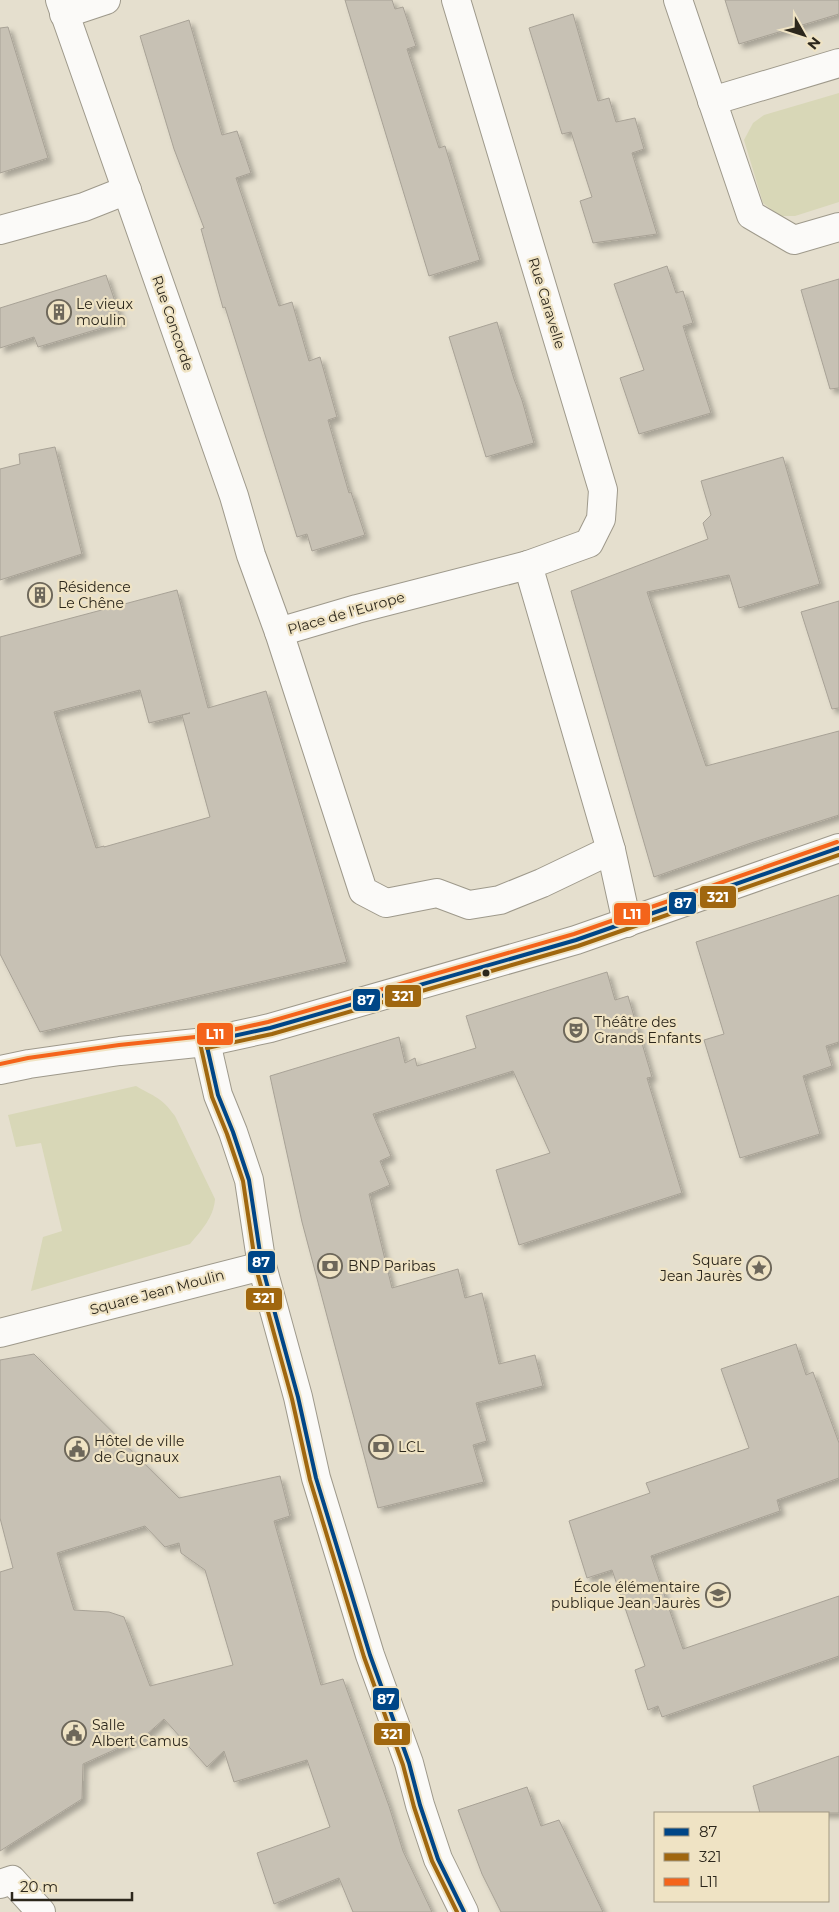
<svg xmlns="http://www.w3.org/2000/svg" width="839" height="1912" viewBox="0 0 839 1912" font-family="Montserrat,sans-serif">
<defs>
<filter id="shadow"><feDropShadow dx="4.5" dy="4.5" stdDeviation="2.5" flood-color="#0004"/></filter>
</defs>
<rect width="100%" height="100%" fill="#e5dfce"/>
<!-- green -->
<g fill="#d8d7b7">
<path d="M839,93V202L795,216H780L763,203L744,140L753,123L764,115Z"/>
<path d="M136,1086C155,1097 161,1097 175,1116L215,1199C214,1217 201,1231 190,1244L31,1291L43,1237L62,1231L41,1143L16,1147L8,1115Z"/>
</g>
<!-- building -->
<g fill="#c7c1b4" stroke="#a8a296" fill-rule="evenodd" filter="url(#shadow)">
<path d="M345,0H392L395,9L403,7L416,46L407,49L439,148L445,146L480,260L429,276Z"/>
<path d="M725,0H839V14L739,44Z"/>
<path d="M573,14L598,101L609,98L616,122L635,118L644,149L632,153L657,234L593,243L580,201L592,197L571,132L562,134L529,28Z"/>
<path d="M189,20L222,135L237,131L251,173L236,178L279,306L292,302L309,361L320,357L337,417L328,420L349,493L351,492L365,535L312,551L307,534L297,537L225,307L223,308L201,229L204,228L174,149L140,36Z"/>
<path d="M8,27L48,158L0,173V28Z"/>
<path d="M667,266L676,293L683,291L693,323L683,326L711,413L639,434L620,378L644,370L614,284Z"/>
<path d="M106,275L122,322L38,347L34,337L0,348V308Z"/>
<path d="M839,279V388L830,389L801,290Z"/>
<path d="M497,322L514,379L522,400L534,443L486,457L449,337Z"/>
<path d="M55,447L82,554L0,580V469L20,464L19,454Z"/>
<path d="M783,457L820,584L739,608L729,575L647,592L706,766L839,731V815L751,843L654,877L571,591L708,539L703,523L711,515L701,481Z"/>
<path d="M177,590L208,708L266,691L347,962L40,1032L0,954V637ZM140,690L149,723L190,713L182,715L210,817L104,847V846L96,848L54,712Z"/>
<path d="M839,601V708L832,709L801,612Z"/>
<path d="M839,895V1042L826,1046L832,1066L803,1076L820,1134L740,1158L704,1040L724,1034L696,942Z"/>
<path d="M607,972L615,1000L628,996L652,1077L647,1078L682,1193L519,1245L496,1170L550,1153L513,1071L373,1114L391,1156L380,1161L390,1185L369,1194L392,1288L458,1269L465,1298L482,1293L499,1364L535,1355L543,1386L476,1403L487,1441L473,1445L484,1482L378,1508L302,1222L270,1076L399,1037L405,1063L415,1058L417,1066L476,1048L466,1016Z"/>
<path d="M796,1344L806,1375L813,1372L839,1443V1478L777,1500L780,1511L651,1556L683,1649L839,1596V1656L662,1717L658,1706L648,1710L635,1670L645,1666L612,1570L587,1578L569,1521L650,1493L646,1483L749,1448L721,1369Z"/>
<path d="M34,1354L179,1498L280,1476L290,1516L274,1521L321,1685L343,1679L389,1806L403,1851L432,1912H353L339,1878L274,1904L257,1853L330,1827L307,1760L234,1782L224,1751L207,1767L164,1719L145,1736L83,1764L82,1799L0,1851V1572L13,1568L0,1518V1360ZM145,1526L165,1547L179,1543L181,1553L205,1570L233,1665L150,1686L124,1617L109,1612L74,1610L57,1553Z"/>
<path d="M839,1756V1813H760L753,1786Z"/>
<path d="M527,1787L541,1826L559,1820L603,1912H501L482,1874L458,1810Z"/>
</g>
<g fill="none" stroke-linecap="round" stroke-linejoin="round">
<defs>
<g id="street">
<path d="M60,0L234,496L251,555L279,632"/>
<path d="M456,0L603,490L601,519L589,543L528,565L357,609L279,632L363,891L386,903L437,893L469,905L500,900L542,883L611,850"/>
<path d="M678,0L751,215L794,240L839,227"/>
<path d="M64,14L106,0"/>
<path d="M712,101L839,63"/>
<path d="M0,230L84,207L127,190"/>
<path d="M528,565L611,850L627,923"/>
<path d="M206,1042L218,1095L233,1132L249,1180L262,1266L298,1397L316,1478L370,1655L409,1763L420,1805L438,1859L464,1912"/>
<path d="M0,1070L29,1064L120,1051L206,1042L270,1028L576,940L839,848"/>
<path d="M0,1333L262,1266"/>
<path d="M0,1884L12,1880L41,1912"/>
</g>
</defs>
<!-- street casing -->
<use href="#street" stroke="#9e998b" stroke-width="30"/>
<!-- street -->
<use href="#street" stroke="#fbfaf8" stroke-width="28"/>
<defs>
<g id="bus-1">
<path d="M206,1042L218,1095L233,1132L249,1180L262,1266L298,1397L316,1478L370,1655L409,1763L420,1805L438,1859L464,1912"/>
<path d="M206,1042L270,1028L576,940L839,848"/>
</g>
<g id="bus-2">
<path d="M200,1043L212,1097L227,1134L243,1181L256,1268L292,1399L310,1480L364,1657L403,1765L414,1807L432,1861L457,1912"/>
<path d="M207,1048L272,1034L578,946L839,855"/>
</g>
<path id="bus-3" d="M0,1064L28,1058L119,1045L205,1036L268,1022L574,934L837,842"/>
</defs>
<!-- bus-1 casing -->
<use href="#bus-1" stroke="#efe3c4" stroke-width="8"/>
<!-- bus-2 casing -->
<use href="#bus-2" stroke="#efe3c4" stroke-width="8"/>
<!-- bus-3 casing -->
<use href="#bus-3" stroke="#efe3c4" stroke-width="8"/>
<!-- bus-1 -->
<use href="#bus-1" stroke="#004687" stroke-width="4"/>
<!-- bus-2 -->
<use href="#bus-2" stroke="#a0670f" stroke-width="4"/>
<!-- bus-3 -->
<use href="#bus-3" stroke="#f4641b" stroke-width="4"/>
</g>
<!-- icons -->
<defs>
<symbol id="building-ring" viewBox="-11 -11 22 22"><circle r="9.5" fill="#efe3c4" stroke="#6d675a" stroke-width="1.5"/><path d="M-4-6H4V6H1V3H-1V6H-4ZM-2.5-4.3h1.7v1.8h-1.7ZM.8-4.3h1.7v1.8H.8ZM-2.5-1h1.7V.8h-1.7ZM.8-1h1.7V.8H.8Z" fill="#6d675a"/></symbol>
<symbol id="theatre-ring" viewBox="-11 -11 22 22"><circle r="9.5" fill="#efe3c4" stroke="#6d675a" stroke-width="1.5"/><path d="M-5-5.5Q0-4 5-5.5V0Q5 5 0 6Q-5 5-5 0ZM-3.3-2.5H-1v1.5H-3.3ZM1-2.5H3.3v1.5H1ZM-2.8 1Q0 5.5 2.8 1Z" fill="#6d675a"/></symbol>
<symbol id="bank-ring" viewBox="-11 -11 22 22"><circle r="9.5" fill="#efe3c4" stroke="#6d675a" stroke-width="1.5"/><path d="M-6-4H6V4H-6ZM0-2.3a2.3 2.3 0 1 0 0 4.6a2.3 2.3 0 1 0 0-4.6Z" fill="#6d675a"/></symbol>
<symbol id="sight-ring" viewBox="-11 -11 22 22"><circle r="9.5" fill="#efe3c4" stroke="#6d675a" stroke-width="1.5"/><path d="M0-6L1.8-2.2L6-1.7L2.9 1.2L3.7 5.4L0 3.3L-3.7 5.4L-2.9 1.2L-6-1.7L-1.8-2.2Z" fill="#6d675a"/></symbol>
<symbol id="civic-ring" viewBox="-11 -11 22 22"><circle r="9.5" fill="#efe3c4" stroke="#6d675a" stroke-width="1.5"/><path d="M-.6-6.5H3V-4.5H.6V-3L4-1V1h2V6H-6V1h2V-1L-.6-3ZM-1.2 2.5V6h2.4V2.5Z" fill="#6d675a"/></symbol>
<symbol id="school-ring" viewBox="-11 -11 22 22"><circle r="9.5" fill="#efe3c4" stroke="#6d675a" stroke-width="1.5"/><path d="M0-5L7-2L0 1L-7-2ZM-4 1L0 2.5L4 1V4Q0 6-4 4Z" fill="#6d675a"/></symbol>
</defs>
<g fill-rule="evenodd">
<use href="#building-ring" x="45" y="298" width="28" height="28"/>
<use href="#building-ring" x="26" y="581" width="28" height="28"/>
<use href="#theatre-ring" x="562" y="1016" width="28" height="28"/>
<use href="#bank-ring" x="316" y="1252" width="28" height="28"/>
<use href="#sight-ring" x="745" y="1254" width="28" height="28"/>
<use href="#bank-ring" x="367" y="1433" width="28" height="28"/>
<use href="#civic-ring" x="63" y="1435" width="28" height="28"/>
<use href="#school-ring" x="704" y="1581" width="28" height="28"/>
<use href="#civic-ring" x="60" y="1719" width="28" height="28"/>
</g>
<!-- markers -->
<circle fill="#2c271c" stroke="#efe3c4" stroke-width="2" cx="486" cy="973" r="4.5"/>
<g text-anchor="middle" stroke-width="4.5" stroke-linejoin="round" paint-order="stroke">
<!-- street labels -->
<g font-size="14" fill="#2c271c" stroke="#efe3c4">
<text transform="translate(547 303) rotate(73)" y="5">Rue Caravelle</text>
<text transform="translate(173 323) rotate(71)" y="5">Rue Concorde</text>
<text transform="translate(346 613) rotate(-16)" y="5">Place de l'Europe</text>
<text transform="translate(157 1292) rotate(-15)" y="5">Square Jean Moulin</text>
</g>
<!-- poi labels -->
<g font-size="14" fill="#2c271c" stroke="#efe3c4" text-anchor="start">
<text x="76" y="309">Le vieux<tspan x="76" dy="16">moulin</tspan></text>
<text x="58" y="592">Résidence<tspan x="58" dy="16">Le Chêne</tspan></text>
<text x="594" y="1027">Théâtre des<tspan x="594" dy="16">Grands Enfants</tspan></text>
<text x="742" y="1265" text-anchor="end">Square<tspan x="742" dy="16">Jean Jaurès</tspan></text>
<text x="348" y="1271">BNP Paribas</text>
<text x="94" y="1446">Hôtel de ville<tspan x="94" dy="16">de Cugnaux</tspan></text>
<text x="398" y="1452">LCL</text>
<text x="700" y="1592" text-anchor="end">École élémentaire<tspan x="700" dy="16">publique Jean Jaurès</tspan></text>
<text x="92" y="1730">Salle<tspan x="92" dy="16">Albert Camus</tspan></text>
</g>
</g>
<g stroke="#efe3c4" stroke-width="2">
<rect x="699" y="885" width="38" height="24" rx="5" fill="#a0670f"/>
<rect x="668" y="891" width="29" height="24" rx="5" fill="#004687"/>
<rect x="613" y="902" width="38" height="24" rx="5" fill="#f4641b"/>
<rect x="384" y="984" width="38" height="24" rx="5" fill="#a0670f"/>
<rect x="352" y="988" width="29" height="24" rx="5" fill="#004687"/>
<rect x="196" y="1022" width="38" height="24" rx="5" fill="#f4641b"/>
<rect x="247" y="1250" width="29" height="24" rx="5" fill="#004687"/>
<rect x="245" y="1287" width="38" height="24" rx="5" fill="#a0670f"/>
<rect x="372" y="1687" width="28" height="24" rx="5" fill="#004687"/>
<rect x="373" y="1722" width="38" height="24" rx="5" fill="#a0670f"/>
</g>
<g font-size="14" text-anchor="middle" font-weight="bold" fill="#fff">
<text x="718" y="902">321</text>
<text x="683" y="908">87</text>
<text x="632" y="919">L11</text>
<text x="403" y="1001">321</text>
<text x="366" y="1005">87</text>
<text x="215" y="1039">L11</text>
<text x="261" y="1267">87</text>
<text x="264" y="1303">321</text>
<text x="386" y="1704">87</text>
<text x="392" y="1739">321</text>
</g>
<!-- legend -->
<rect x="654" y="1812" width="175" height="90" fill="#efe3c4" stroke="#a19881"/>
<rect x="664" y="1828" width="25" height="8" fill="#004687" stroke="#a19881"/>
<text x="699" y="1837" font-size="15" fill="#2c271c">87</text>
<rect x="664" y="1853" width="25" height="8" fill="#a0670f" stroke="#a19881"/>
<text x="699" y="1862" font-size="15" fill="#2c271c">321</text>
<rect x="664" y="1878" width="25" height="8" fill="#f4641b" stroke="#a19881"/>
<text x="699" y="1887" font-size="15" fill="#2c271c">L11</text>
<!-- north arrow -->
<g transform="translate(804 35) rotate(129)" stroke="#efe3c4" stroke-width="4" paint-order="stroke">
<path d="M0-4L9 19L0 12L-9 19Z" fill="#2c271c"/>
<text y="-8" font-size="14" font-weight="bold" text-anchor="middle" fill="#2c271c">N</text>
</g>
<!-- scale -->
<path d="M12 1892v8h120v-8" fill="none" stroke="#2c271c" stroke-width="2.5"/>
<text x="20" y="1892" font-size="15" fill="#2c271c" stroke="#efe3c4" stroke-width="4" paint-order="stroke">20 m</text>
</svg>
